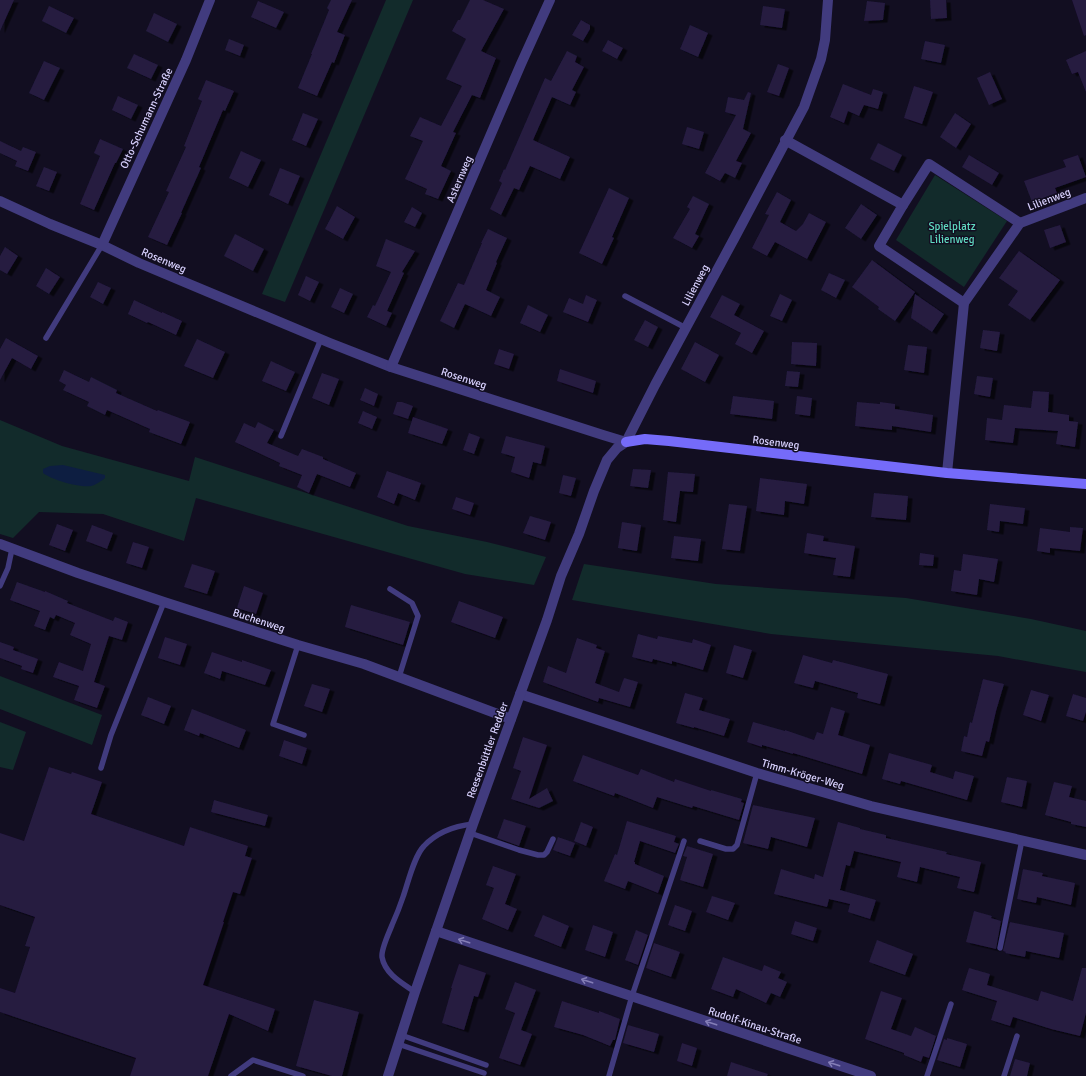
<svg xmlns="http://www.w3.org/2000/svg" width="1086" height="1076" viewBox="0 0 1086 1076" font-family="Signika,sans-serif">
<defs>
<filter id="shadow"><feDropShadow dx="4.5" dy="2.5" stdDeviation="0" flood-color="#0009"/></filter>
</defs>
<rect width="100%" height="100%" fill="#120e21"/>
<!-- green -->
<g fill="#122b2b">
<path d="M386,0H413L285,302L262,294Z"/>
<path d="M935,175L1007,221L964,287L896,240Z"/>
<path d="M0,420L62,446L189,481L195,457L408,526L487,542L546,557L534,585L465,574L196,498L184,541L103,514L39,512L13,538L0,534Z"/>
<path d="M584,564L716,584L906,598L1031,619L1086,631V672L998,656L771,634L572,600Z"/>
<path d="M0,676L102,715L92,745L0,709Z"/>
<path d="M0,722L26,732L13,770L0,767Z"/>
</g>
<!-- water -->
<path fill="#0d1e41" d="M63,465L105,475V478C101,481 96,485 91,486C80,488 52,480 43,473V469L50,466Z"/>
<!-- building -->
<g fill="#251b41" filter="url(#shadow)">
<path d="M0,0H14L0,31Z"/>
<path d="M331,0H352L337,32L345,35L334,63L332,62L317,96L298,88L312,54H311L329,10L327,8Z"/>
<path d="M470,0H483L504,9L481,51L496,58L480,98L472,95L453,132L456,133L441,166L451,171L438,199L425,194L427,189L405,179L423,141L410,136L420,117L441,126L462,86L446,79L466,39L452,31L458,20H460Z"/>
<path d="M930,0H946L947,18L931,19Z"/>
<path d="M1072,0H1086V35L1084,36Z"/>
<path d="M258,1L284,12L276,28L251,17Z"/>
<path d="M867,1L885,3L883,20L864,21Z"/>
<path d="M49,6L74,18L66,33L42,21Z"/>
<path d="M763,6L785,9L782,28L760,25Z"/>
<path d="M154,13L177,24L168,42L146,31Z"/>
<path d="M581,20L590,25V29L583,41L572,35Z"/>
<path d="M690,25L708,33L698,57L680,49Z"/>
<path d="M229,39L244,45L240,56L225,50Z"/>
<path d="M608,40L623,48L617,59L602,51Z"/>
<path d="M925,41L945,45L941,63L921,59Z"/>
<path d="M567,51L577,56L575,62L584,67L572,90L576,92L570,105L552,97L533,140L570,157L560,179L530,166L519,190L514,188L501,215L490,209L502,183L499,181L504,169L505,170L545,78L551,81Z"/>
<path d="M1086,51V92L1078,72L1072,74L1066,60Z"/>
<path d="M134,54L158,65L151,79L127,68Z"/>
<path d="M44,61L60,68L44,100L29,93Z"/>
<path d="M778,64L789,68L779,96L767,92Z"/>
<path d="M990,72L1002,99L989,105L977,78Z"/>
<path d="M206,80L234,91L225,111L223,110L199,167L201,168L181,213H182L167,245L148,237L169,192L166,191L186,147L184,146L202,101L198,99Z"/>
<path d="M843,84L871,95L873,89L883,92L878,109L864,105L859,116L848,111L844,123L830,117Z"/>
<path d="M914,86L933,92L922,124L904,118Z"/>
<path d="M748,92L751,93L743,129L751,133L736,161L742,163L735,178L725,173L720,181L705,173L736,115L725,112L728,97L744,100Z"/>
<path d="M118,96L138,105L131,119L112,110Z"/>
<path d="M303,113L318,119L306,146L292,140Z"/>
<path d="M955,113L971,124L956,148L940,137Z"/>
<path d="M687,127L704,132L699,149L682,144Z"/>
<path d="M100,139L123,149L116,163H115L94,210L80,204L100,156L94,153Z"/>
<path d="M0,141L21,151L23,147L36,152L28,171L15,166L17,161L0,153Z"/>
<path d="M878,143L902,155L894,171L870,159Z"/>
<path d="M241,151L261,160L248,187L229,178Z"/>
<path d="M969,155L999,173L992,185L962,167Z"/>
<path d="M1078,155L1086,177L1055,188L1057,193L1032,202L1024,181L1066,167L1063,160Z"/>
<path d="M44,167L57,172L49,191L36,186Z"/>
<path d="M280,168L300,176L288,204L269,195Z"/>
<path d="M609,188L629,198L612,237L614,238L602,264L579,253Z"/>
<path d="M777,192L791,200L780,222L796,231L803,224L809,213L826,222L807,259L775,242L767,256L752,248L769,215L765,214Z"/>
<path d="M693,196L709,204L695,234L699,236L692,248L673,238L690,209L687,207Z"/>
<path d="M861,204L877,215L861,239L845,228Z"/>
<path d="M337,206L355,217L343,239L325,229Z"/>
<path d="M412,207L422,213L415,227L404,222Z"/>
<path d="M1060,225L1066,242L1050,248L1044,230Z"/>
<path d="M488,229L507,238L496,262L497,263L486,290L500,297L491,316L465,304L454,328L440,321L458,283L464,285L482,243H481Z"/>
<path d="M235,234L264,249L253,271L224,256Z"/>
<path d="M386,239L415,251L402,272L404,273L387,311L392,313L386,326L367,317L373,305L375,306L391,272L376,266Z"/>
<path d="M5,247L18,256L7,274L0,270V256Z"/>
<path d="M1019,251L1060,280L1030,320L1008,305L1018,291L999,278Z"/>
<path d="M872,260L915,292L895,321L878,309L879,307L852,287Z"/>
<path d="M46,268L60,277L49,294L36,286Z"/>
<path d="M829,273L845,280L836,298L821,290Z"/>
<path d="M306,276L319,282L310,301L298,295Z"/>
<path d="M98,282L111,288L103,304L90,297Z"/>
<path d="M340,288L353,294L344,313L331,307Z"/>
<path d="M780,294L792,300L782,321L770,316Z"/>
<path d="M915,294L944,314L932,332L911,318Z"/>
<path d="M586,295L597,300L588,322L563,312L569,298L583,304Z"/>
<path d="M722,295L740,304L734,315L764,331L752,353L735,344L741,333L710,317Z"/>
<path d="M134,300L162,313V312L182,321L176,335L148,322L147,323L128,314Z"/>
<path d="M528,305L548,315L540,332L520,323Z"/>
<path d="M645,320L658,327L648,347L634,340Z"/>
<path d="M983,330L1000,332L997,351L980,348Z"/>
<path d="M6,338L38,356L31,369L12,358L0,380V349Z"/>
<path d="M197,339L225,352L213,378L184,366Z"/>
<path d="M695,342L719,355L705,382L681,369Z"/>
<path d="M792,342L817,343L816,366L791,364Z"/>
<path d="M908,345L927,347L924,373L904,370Z"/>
<path d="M499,349L514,354L509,369L494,364Z"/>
<path d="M271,361L295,372L286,391L262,381Z"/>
<path d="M560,369L596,381L593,393L557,381Z"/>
<path d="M64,370L89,382L91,377L117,390L116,393L157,411L158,410L190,422L181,444L149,432L150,429L107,410L105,415L87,406L89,402L63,390L66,385L59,381Z"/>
<path d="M787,371L800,372L798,387L785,386Z"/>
<path d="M322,373L339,379L329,405L312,398Z"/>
<path d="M977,376L993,378L990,397L974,394Z"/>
<path d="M365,388L378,394L374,406L360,400Z"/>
<path d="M1033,391L1049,392L1048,412L1069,415V421L1078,422L1075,447L1056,444L1058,431L1015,428L1013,443L985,440L987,418L1002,420L1004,405L1031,408Z"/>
<path d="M733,396L774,401L772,419L730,414Z"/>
<path d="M797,396L812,398L810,416L795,414Z"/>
<path d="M397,402H402L413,406L408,419L393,414Z"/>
<path d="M857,402L880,404V402L895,404V409L933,415L931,432L892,426V430L855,426Z"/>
<path d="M363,411L377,417L372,429L358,423Z"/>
<path d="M413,417L448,429L442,444L408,433Z"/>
<path d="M258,422L274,430L267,443L298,456L302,449L323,457V459L356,473L350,487L317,474L309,493L297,487L302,475L279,466L280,463L235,442L244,423L255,428Z"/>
<path d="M469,433L480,437L474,454L463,450Z"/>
<path d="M506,436L545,446L541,464L533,462L529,478L511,472L515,457L501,453Z"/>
<path d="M633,469L651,470L648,488L630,486Z"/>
<path d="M387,471L421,483L415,500L398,493L394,504L377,497Z"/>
<path d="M668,472L695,474L693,492L680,491L676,522L663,520Z"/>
<path d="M563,475L576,478L571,496L559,493Z"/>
<path d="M760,478L807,484L804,504L785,501L784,515L756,511Z"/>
<path d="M874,493L908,496L906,520L871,517Z"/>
<path d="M456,497L474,503L470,515L452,509Z"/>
<path d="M729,504L747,506L740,551L722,549Z"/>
<path d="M990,504L1025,508L1023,524L1000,521L999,532L987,530Z"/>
<path d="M530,516L551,522L545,540L523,533Z"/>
<path d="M622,522L641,525L637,551L618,548Z"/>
<path d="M57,524L73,530L65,551L49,545Z"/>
<path d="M92,525L113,533L107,549L86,541Z"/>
<path d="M1070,527L1083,528L1080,551L1050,548V553L1037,551L1040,528L1070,532Z"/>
<path d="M807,533L824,536L823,541L855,546L850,577L833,575L836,558L804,553Z"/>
<path d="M674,536L701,539L698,561L671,558Z"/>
<path d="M133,542L149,547L142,568L126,563Z"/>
<path d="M920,553L934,555L933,566L919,565Z"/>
<path d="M963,554L998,559L994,582L979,579L977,595L951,591L954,570L961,571Z"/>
<path d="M192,564L215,571L207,594L184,587Z"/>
<path d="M17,582L45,592V591L68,601L67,603L113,621L115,617L128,622L122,640L109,636L94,682L105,686L97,708L74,700L79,686L53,677L59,662L83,671L91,644L70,635L75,623L56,615L54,619L50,617L45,630L34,626L40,611L10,600Z"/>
<path d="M244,586L263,593L256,614L237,608Z"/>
<path d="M459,601L503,617L495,638L451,622Z"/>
<path d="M351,605L410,622L403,645L345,627Z"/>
<path d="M638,634L657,639L658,636L692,643L693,639L711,645L703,670L672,661V664L653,659L652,662L632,657Z"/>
<path d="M165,637L187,644L180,665L158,658Z"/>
<path d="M577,638L597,645L596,648L605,651L595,683L619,692L624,678L638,682L630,707L599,698L598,702L543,682L548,666L566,673Z"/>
<path d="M0,642L14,647L13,650L38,659L33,673L21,669L22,666L0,658Z"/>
<path d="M734,645L752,650L743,678L726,673Z"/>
<path d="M212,652L242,662V660L271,670L265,685L222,671L220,679L204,673Z"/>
<path d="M803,655L832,663L833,660L888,674L880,704L857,698L858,693L815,681L813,688L794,683Z"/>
<path d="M983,679L1004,684L996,711L989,742L986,741L982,756L961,751L964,736L967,737L970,722L972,723Z"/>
<path d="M312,684L330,689L322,712L304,706Z"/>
<path d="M1031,690L1049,695L1041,721L1023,715Z"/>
<path d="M685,693L703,698L699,710L730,719L724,736L694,727V728L676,723Z"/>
<path d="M1073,694L1086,698V712L1083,721L1066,716Z"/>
<path d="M148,697L171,706L164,724L141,715Z"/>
<path d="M831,707L845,711L838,735L870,745L862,774L793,753V754L762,745V747L747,742L753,722L785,731V730L814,740L817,732L823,734Z"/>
<path d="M192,709L246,730L239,748L200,733L199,736L184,730Z"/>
<path d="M523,737L547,745L529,799L547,788L553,801L539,808L511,799L521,771L513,768Z"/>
<path d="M284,740L307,748L302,764L279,756Z"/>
<path d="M889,753L932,765L930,772L953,779L955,771L974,776L967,800L901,781L900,784L882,779Z"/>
<path d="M583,755L638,775L641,769L674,782L675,779L711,791V790L742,799L741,802L744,803L739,820L693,806L692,808L657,797L653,808L615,793L614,796L573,781Z"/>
<path d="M49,767L71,774L72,772L102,782L91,814L184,846L190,827L248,846L245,856L252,858L240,894L233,892L223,922H224L203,985L275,1009L268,1031L229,1014L208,1076H130L136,1058L0,1012V988L15,993L30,947L25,946L35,917L0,905V833L24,841Z"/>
<path d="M1007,777L1027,781L1022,807L1001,802Z"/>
<path d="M1054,782L1072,786L1069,797L1086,801V827L1071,824V822L1045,815Z"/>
<path d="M214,800L268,815L265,826L211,812Z"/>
<path d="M753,805L815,818L807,847L771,837L768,849L743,843Z"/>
<path d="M504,819L526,826L519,846L497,838Z"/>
<path d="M627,821L676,836L674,842L679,844L675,853L640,841L634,862H635V864L664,876L658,893L628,881L625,889L604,881L615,854L617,855Z"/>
<path d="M581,822L593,827L586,846L574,841Z"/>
<path d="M838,822L860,828V829L886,835V838L947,852L946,854L981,862L974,892L957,888L960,877L920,867L917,882L897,877L901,862L854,851L850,866L846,865L840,890L876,900L870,919L848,912L850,904L829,899L827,907L774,894L781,869L814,879L815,874L823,877Z"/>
<path d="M558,837L575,843L570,856L553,850Z"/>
<path d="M687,846L713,854L703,887L680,880L687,857L683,856Z"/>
<path d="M493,866L516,874L505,904L517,909L508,930L482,919L494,888L486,885Z"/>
<path d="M1023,869L1043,873L1042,876L1075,883L1071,905L1037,897L1036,903L1017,899Z"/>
<path d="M712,896L735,903L728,920L706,912Z"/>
<path d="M675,905L692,911L685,931L668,925Z"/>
<path d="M974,911L992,916L991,918L1001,921L996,949L966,942Z"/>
<path d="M543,915L569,926L561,947L534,936Z"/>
<path d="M795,921L817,928L813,941L791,934Z"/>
<path d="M1010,922L1064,933L1059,958L1026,951L1025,957L1005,953L1006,952L1003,951Z"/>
<path d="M593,925L613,932L605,957L585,950Z"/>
<path d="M636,930L648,935L638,965L625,960Z"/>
<path d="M877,940L913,954L905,975L869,962Z"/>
<path d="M654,943L680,952L671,977L646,968Z"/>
<path d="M723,957L762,971L764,965L781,972L778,978L787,982L780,997L771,993L766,1003L736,989L733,997L711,989Z"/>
<path d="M459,964L486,973L478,997L474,996L464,1030L442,1023L452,988H451Z"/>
<path d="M969,968L990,974L987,985L1038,1001L1041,991L1073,1001L1082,968H1086V1013L1080,1036L1051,1029L1013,1017L1010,1026L991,1020L997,1001L962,990Z"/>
<path d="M515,982L536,990L521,1030L532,1034L520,1065L499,1058L515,1013L505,1009Z"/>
<path d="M881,991L902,998L891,1029L911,1036L915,1027L936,1036L929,1058L923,1056L921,1062L904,1055V1053L865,1039Z"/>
<path d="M314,1000L359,1012L342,1076H332L296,1066Z"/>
<path d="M562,1001L599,1013V1011L620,1019L615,1040H613L610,1046L583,1035L554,1027Z"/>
<path d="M628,1025L659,1034L654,1052L623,1043Z"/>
<path d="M947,1038L967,1044L960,1067L937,1060L944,1039L947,1040Z"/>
<path d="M682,1043L697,1048L692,1066L677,1061Z"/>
<path d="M1015,1059L1030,1063L1027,1076H1010Z"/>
<path d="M731,1062L768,1074L767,1076H727Z"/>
</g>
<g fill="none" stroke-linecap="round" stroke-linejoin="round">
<!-- lane -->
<g stroke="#413b7e" stroke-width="5.5">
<path d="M625,296L686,328"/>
<path d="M46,338L102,245"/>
<path d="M281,436L321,339"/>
<path d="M0,586L8,568L12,549"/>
<path d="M390,589L412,603L418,616L399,677"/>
<path d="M298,645L273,724L304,735"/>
<path d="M101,768L111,735L164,602"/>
<path d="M470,833L519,850L538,855H544L547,852L553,839"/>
<path d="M700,841L726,849H733L737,845L757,773"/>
<path d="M1000,948L1022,840"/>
<path d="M415,992C402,983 385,974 382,957C381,949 389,933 392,925C396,916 400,906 403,897C408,883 414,856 424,846C437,832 455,826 473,824"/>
<path d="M401,1035L486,1065"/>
<path d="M398,1044L484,1073"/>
<path d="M231,1076L253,1060L303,1076"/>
<path d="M609,1076L632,996L684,841"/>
<path d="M927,1076L951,1004"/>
<path d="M1004,1076L1017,1036"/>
</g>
<!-- street -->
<g stroke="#413b7e" stroke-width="10">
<path d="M785,140L903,205L879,246L964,303"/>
<path d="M0,201L50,224L102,245L139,263L330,343L391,367L603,435L626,442"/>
<path d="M903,205L929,164L1020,223"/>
<path d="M102,245L186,60L210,0"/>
<path d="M391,367L521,64L550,0"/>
<path d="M947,473L964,303L1020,223L1086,198"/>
<path d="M0,544L78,573L164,602L298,645L364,664L511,719"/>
<path d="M520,694L757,773L871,806L1086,855"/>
<path d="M436,931L871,1076"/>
<path d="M388,1076L415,992L473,824L547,620L561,576L579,534L594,491L607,460L617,448L626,442L655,385L735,237L804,107L821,59L825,40L828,0"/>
</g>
<!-- secondary -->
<path stroke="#756bf9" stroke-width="10" d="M626,442L645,439L669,441L947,473L1086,484"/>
</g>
<!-- one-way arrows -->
<defs><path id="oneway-shaft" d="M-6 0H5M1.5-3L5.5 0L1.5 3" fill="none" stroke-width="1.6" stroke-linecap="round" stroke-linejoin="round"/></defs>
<g stroke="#847eb7">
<use href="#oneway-shaft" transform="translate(464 941) rotate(-162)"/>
<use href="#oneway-shaft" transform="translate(587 981) rotate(-162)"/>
<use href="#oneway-shaft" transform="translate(711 1023) rotate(-162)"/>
<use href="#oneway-shaft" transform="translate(834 1064) rotate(-162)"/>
</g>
<g text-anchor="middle" stroke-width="3" stroke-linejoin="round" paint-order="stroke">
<!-- street labels -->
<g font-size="11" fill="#d7d0fd" stroke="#120e21">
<text transform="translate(146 118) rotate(-65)" y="4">Otto-Schumann-Straße</text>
<text transform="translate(459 179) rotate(-67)" y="4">Asternweg</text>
<text transform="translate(1049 199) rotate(-21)" y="4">Lilienweg</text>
<text transform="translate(164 260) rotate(23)" y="4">Rosenweg</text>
<text transform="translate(695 285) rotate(-62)" y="4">Lilienweg</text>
<text transform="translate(464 378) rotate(18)" y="4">Rosenweg</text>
<text transform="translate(776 442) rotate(7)" y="4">Rosenweg</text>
<text transform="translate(259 620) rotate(18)" y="4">Buchenweg</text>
<text transform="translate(487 750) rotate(-70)" y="4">Reesenbüttler Redder</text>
<text transform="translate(803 774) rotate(16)" y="4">Timm-Kröger-Weg</text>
<text transform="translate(755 1025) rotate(18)" y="4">Rudolf-Kinau-Straße</text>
</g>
<!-- park labels -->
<g font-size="11" fill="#60dac1" stroke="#120e21">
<text x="952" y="230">Spielplatz<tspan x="952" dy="13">Lilienweg</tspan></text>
</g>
</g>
</svg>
